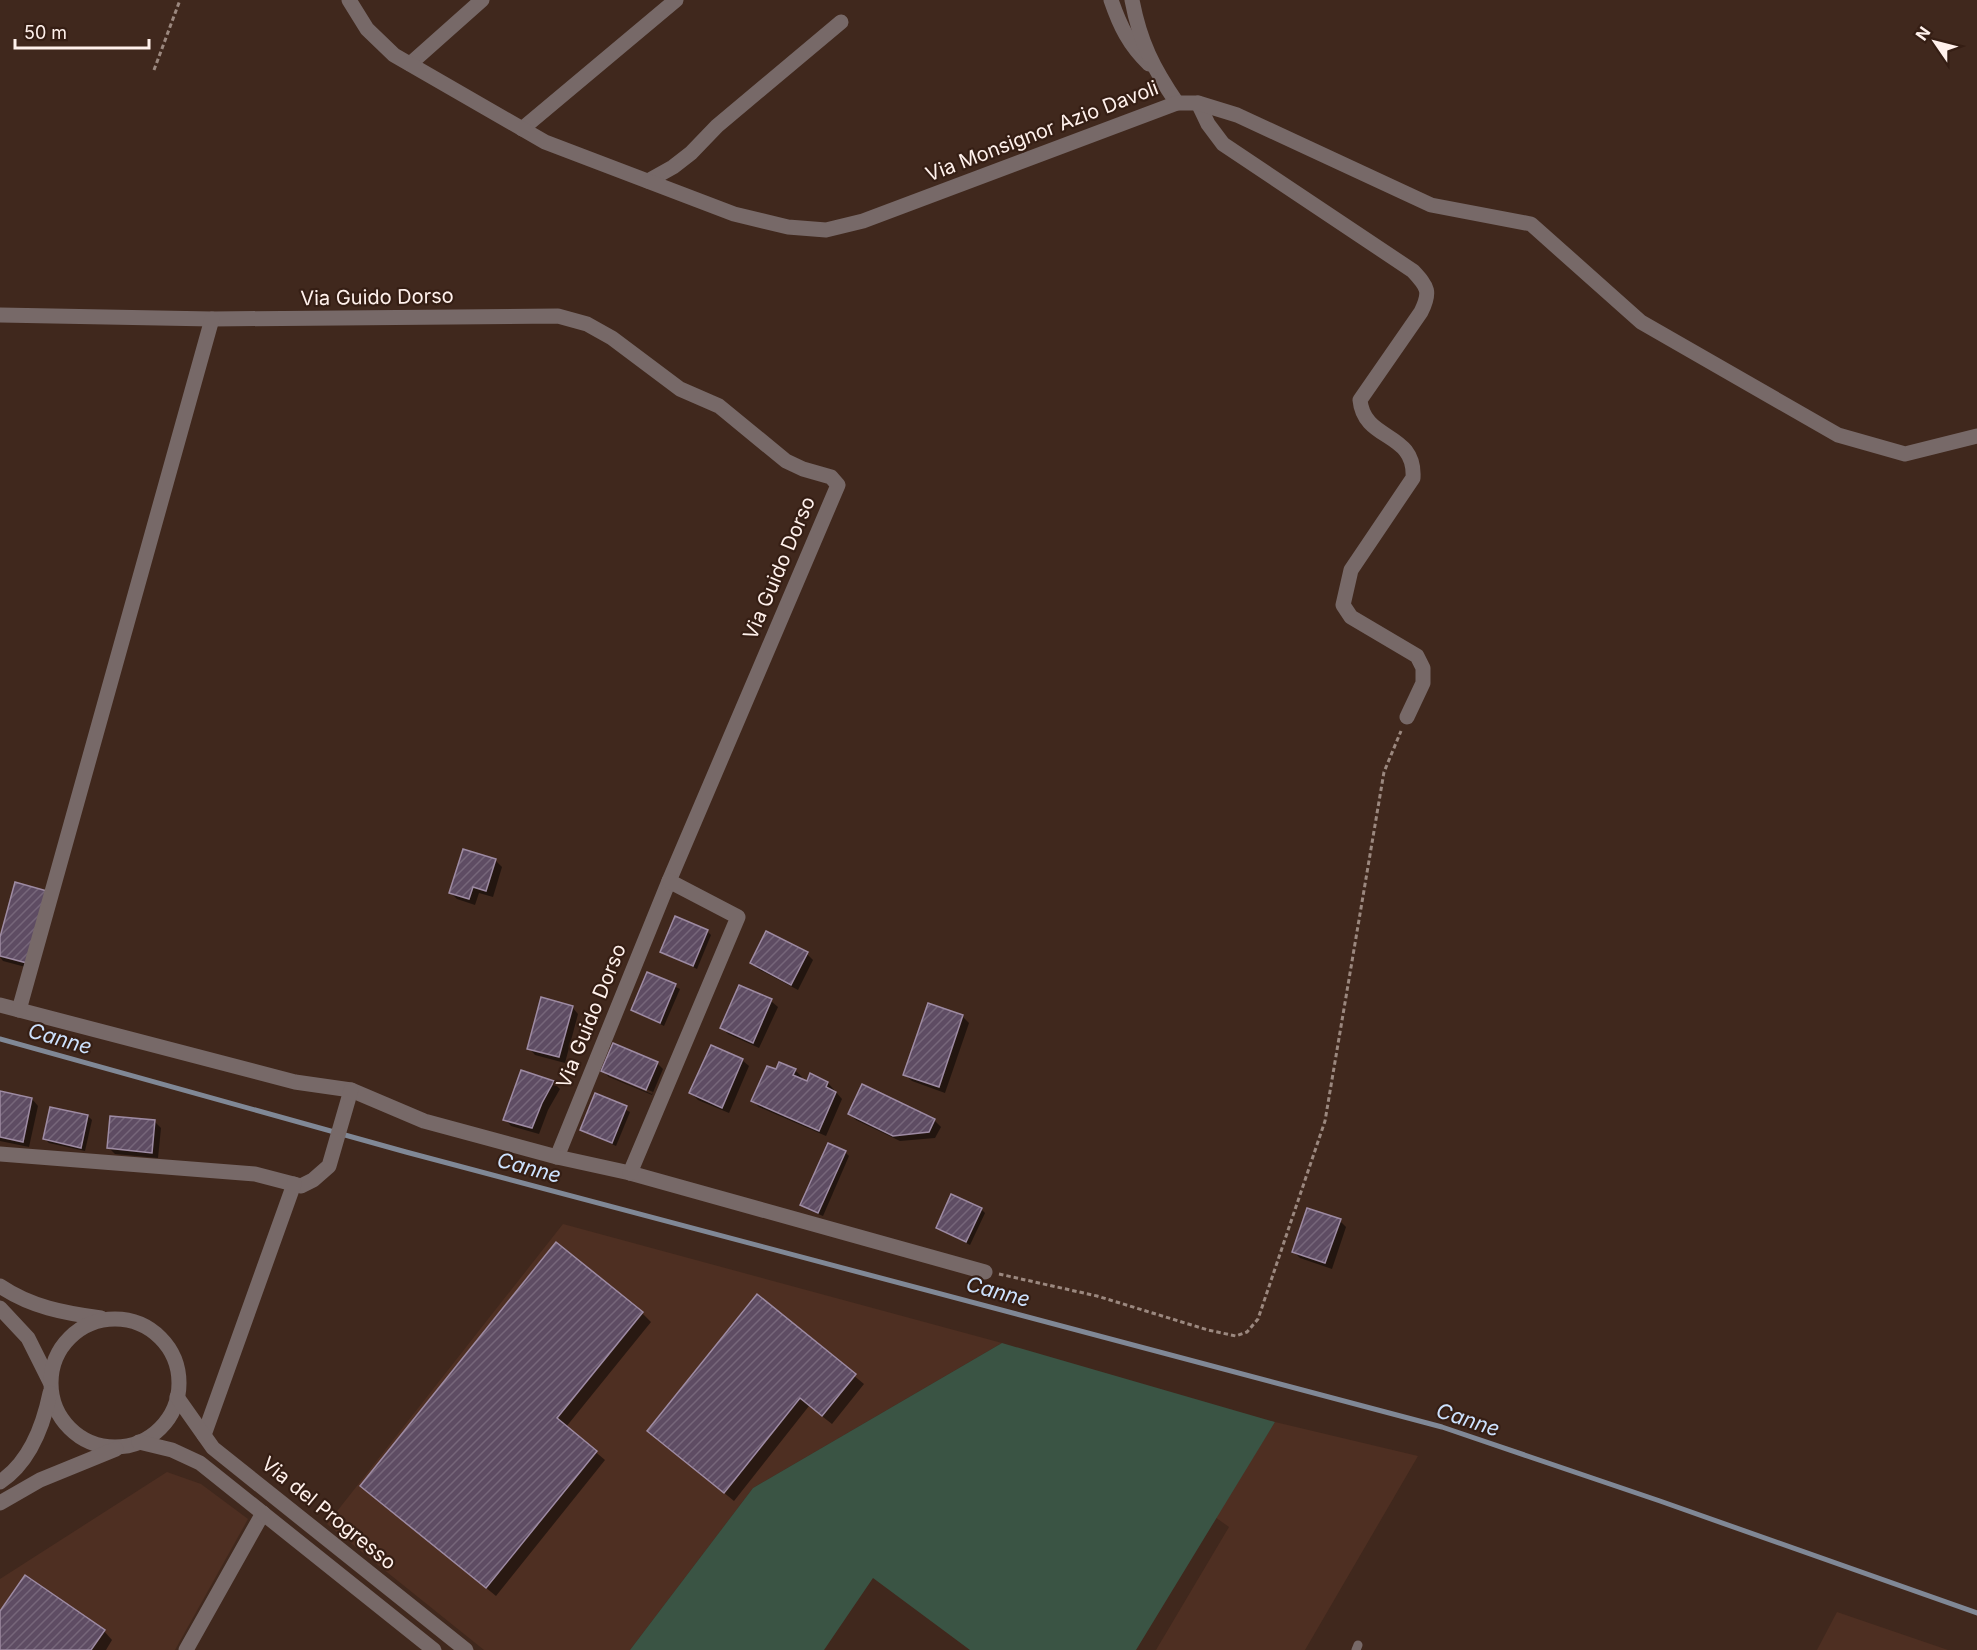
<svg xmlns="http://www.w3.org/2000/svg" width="1977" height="1650" viewBox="0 0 1977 1650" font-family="Inter,sans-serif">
<defs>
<pattern id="building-hatch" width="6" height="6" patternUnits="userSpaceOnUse" patternTransform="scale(1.5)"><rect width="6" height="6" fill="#5e4c63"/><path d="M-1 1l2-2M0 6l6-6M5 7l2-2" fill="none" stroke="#76667a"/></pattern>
</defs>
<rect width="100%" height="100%" fill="#40281d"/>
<!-- built -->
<g fill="#4e2f22">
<path d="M563,1224L1002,1343L753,1488L630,1650H484L327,1524Z"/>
<path d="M1275,1422L1418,1456L1305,1650H1156L1229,1527L1215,1517Z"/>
<path d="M167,1472L201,1484L248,1519L175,1650H0V1579Z"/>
<path d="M1837,1612L1948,1650H1817Z"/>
</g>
<!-- green -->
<path fill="#3a5444" d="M1002,1343L1275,1422L1136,1650H970L873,1578L824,1650H630L753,1488Z"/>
<!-- shadow -->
<g fill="#0007" fill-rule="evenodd">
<path d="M464,851L496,861L502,867L493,897L479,893L475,905L457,899L451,893Z"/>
<path d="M707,931L711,935L697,969L662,952Z"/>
<path d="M0,943L33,969L3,961L0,957Z"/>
<path d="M807,954L813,960L798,990L758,969L752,963Z"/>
<path d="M648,974L680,989L664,1026L632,1010Z"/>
<path d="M771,1001L778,1007L759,1048L728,1034L722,1028Z"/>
<path d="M572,1007L578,1014L565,1063L535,1055L529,1048Z"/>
<path d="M962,1016L969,1023L945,1093L912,1081L905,1075Z"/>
<path d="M742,1060L749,1066L729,1113L698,1100L691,1093Z"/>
<path d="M657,1063L663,1069L652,1095L609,1077L603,1071ZM609,1073L653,1092L652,1094L609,1076Z"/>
<path d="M795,1070L802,1077L800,1080L807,1083H828L842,1099L826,1136L759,1107L753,1101L776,1071Z"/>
<path d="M522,1072L554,1083L560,1089L548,1110L539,1134L511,1126L505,1119Z"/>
<path d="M0,1093L32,1099L38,1106L29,1147L0,1141Z"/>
<path d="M595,1095L630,1112L616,1146L581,1130Z"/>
<path d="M850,1114L934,1120L941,1127L935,1138L900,1141L856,1120Z"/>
<path d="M88,1116L92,1120L85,1151L49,1143L45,1139Z"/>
<path d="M154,1121L161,1128L158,1158L115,1154L109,1148Z"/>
<path d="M845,1152L849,1156L823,1216L806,1209L802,1205Z"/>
<path d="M981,1209L985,1213L970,1245L937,1228Z"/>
<path d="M1340,1221L1346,1227L1332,1269L1300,1258L1294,1252Z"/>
<path d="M757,1296L864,1384L832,1424L809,1406L734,1501L649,1431Z"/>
<path d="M642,1313L651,1322L566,1427L605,1460L496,1596L371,1494Z"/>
<path d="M0,1614L104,1631L112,1640L106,1650H0Z"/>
</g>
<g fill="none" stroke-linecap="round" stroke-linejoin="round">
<!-- stream -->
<path stroke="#808896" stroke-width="5" d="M0,1039L406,1152L1442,1427L1660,1501L1977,1613"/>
</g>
<!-- building -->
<g fill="url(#building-hatch)" stroke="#9e8ba3" stroke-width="1.5">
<path d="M463,849L496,859L486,891L473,887L469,899L449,893Z"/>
<path d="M15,882L47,891L27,963L0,956V937Z"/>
<path d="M675,916L708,930L693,966L660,952Z"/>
<path d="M766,931L808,952L791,985L750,963Z"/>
<path d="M647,972L676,984L660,1023L631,1010Z"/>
<path d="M739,985L772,999L753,1043L720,1028Z"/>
<path d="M541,997L573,1006L559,1057L527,1049Z"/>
<path d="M928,1003L963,1015L939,1087L903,1075Z"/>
<path d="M613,1043L658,1062L646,1090L601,1071Z"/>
<path d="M711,1045L743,1059L722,1108L689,1093Z"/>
<path d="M779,1062L796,1069L793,1075L807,1081L810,1073L828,1082L826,1087L836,1092L819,1131L751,1101L767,1066L776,1069Z"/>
<path d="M521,1070L554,1081L542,1103L532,1128L503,1120Z"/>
<path d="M862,1084L935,1119L929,1132L893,1136L848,1114Z"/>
<path d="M0,1091L32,1098L23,1142L0,1137Z"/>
<path d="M595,1093L627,1106L612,1143L580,1130Z"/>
<path d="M50,1107L88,1115L81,1148L43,1139Z"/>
<path d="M110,1116L155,1120L152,1153L107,1148Z"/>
<path d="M828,1143L846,1151L818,1213L800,1205Z"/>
<path d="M951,1194L982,1208L966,1242L936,1228Z"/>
<path d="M1307,1208L1341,1219L1325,1263L1292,1252Z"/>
<path d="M556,1242L643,1312L557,1418L597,1451L486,1588L360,1486Z"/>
<path d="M757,1294L856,1374L822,1416L800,1398L724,1493L647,1431Z"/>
<path d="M25,1575L105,1630L91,1650H0V1611Z"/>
</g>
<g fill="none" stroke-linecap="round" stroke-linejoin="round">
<!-- path -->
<g stroke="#9b887f" stroke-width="3" stroke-dasharray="4.5 3" stroke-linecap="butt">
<path d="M154,70L180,0"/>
<path d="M999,1274L1097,1296L1208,1330L1236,1336L1247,1332L1258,1319L1325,1121L1384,772L1401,731"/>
</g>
<!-- service -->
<path stroke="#776968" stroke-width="9" d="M1356,1650L1358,1645"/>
<!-- minor -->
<g stroke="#776968" stroke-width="15">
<path d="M1111,0C1120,26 1129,45 1149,64"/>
<path d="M1132,0C1140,42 1153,68 1177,103"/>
<path d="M410,64L482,0"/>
<path d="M1198,103L1208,124L1223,144L1413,271C1428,287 1431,292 1421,312L1360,400C1364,442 1416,431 1413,478L1351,570L1343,605L1351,617L1417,656L1423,668V683L1407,717"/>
<path d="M522,129L676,0"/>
<path d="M648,181L673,167L691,153L717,126L841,22"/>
<path d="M0,315L212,319L558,316L587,324L612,338L680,389L719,406L786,461L803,469L831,477L838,485L669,881L557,1157"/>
<path d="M0,1005L295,1082L351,1090L424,1121L557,1157L630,1173L985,1272"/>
<path d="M19,1010L212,319"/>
<path d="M0,1154L255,1174L301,1186L313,1180L329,1166L351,1090"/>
<path d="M630,1173L738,917L669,881"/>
<path d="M204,1435L294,1184"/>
<path d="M186,1650L263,1513"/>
</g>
<!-- tertiary -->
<g stroke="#776968" stroke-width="15">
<path d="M349,0L367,29L394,55L545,142L734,214L788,227L826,230L863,221L1177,103H1198L1237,115L1431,205L1531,224L1641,322L1838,435L1905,454L1977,436"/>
<path d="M0,1286C31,1307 64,1313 101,1318"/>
<path d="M0,1308L28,1338L50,1382"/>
<circle cx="115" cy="1383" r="64"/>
<path d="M177,1397L213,1448L466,1650"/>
<path d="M139,1442L172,1450L200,1463L434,1650"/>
<path d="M0,1482C30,1462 43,1427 50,1393"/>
<path d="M0,1503L40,1480L116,1449"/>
</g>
</g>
<g text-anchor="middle" stroke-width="4.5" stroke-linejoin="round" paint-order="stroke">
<!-- street labels -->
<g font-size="20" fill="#fff1ec" stroke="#351e14">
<text transform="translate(1042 131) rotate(-21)" y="7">Via Monsignor Azio Davoli</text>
<text transform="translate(377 297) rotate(-1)" y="7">Via Guido Dorso</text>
<text transform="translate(779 568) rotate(-67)" y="7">Via Guido Dorso</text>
<text transform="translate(591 1016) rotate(-68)" y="7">Via Guido Dorso</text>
<text transform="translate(329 1513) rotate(39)" y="7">Via del Progresso</text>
</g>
<!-- water labels -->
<g font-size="21" font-style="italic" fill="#cde2fe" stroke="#351e14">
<text transform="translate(60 1039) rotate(16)" y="7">Canne</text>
<text transform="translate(529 1168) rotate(15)" y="7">Canne</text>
<text transform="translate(998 1292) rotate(15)" y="7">Canne</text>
<text transform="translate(1468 1420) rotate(18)" y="7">Canne</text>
</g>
</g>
<!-- north arrow -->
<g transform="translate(1935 42) rotate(305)" stroke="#351e14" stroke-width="4.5" paint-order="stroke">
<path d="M0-4.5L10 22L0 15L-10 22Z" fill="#fff1ec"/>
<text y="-9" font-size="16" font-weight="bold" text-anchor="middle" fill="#fff1ec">N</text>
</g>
<!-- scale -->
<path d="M15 39v9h134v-9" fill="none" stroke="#fff1ec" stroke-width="3"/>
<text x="24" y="39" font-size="18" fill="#fff1ec" stroke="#351e14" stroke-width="4.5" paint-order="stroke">50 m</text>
</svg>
